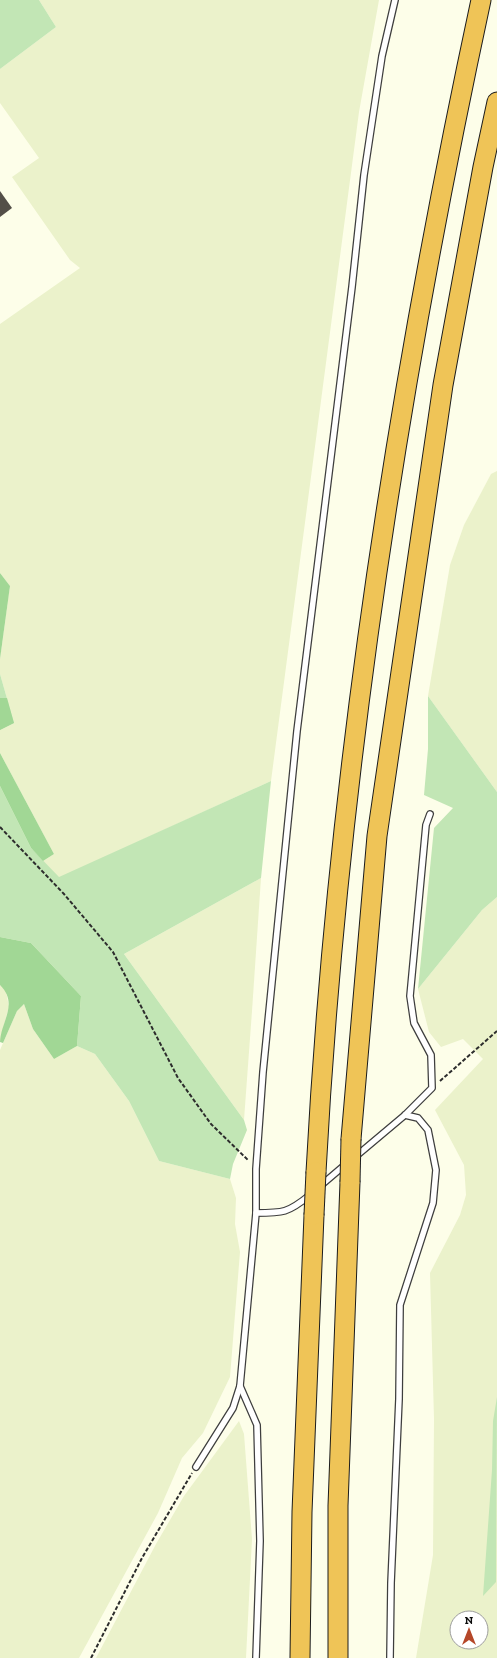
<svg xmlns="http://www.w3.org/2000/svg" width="497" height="1658" viewBox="0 0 497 1658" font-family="'Zilla Slab',serif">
<rect width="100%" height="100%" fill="#fdfee9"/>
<!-- farmland -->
<g fill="#ebf2cb" fill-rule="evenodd">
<path d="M39,0H379L359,112L271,781L59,878L43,861L54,854L0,753V730L14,723L0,674V659L10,586L0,573V324L80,268L70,260L12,177L39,158L0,103V69L56,27Z"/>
<path d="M497,471V792L428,696L450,565L464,525L491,474Z"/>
<path d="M261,878L252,1011L244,1120L124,954Z"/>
<path d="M497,897V1658H416L433,1555L434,1419L430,1273L460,1215L466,1195L464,1165L435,1110L483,1059L463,1039L441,1047L429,1032L418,989L482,910ZM457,1618H481V1642H457Z"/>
<path d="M0,985L6,991L9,1007L0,1040Z"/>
<path d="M24,1004L33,1029L54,1059L77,1046L95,1054L129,1101L159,1161L230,1179L236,1198L235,1224L240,1252L230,1377L203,1433L182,1458L158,1513L79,1658H0V1050L17,1011Z"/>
<path d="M239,1421L244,1434L252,1539L246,1658H96L156,1544L184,1496Z"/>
</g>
<!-- green -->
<g fill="#c2e6b5">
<path d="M0,0H39L56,27L0,69Z"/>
<path d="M0,674L14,723L0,730Z"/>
<path d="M428,696L497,792V897L482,910L418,989L434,828L453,808L424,795L428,749Z"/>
<path d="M271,781L261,878L124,954L244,1120L247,1130L233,1164L230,1179L159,1161L129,1101L95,1054L77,1046L81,996L31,943L0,937V786L31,848L59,877Z"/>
<path d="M497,1397L496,1582L483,1596L492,1470L493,1421Z"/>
</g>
<!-- forest -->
<g fill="#a1d795">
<path d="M0,573L10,586L0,659Z"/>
<path d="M0,698H7L14,723L0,730Z"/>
<path d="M0,753L54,854L43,861L31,848L0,786Z"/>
<path d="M0,937L31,943L81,996L77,1046L54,1059L33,1029L24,1004L17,1011L3,1043L0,1042C1,1021 19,1004 0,985Z"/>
</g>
<!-- building -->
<path fill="#534f48" d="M0,191L12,208L0,217Z"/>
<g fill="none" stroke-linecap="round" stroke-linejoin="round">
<defs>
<g id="service">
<path d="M355,1157L405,1115L432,1088L431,1055L414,1023L410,996L426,825L430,814"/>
<path d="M319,1187L346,1164"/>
<path d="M256,1213C283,1213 288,1213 310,1195"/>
<path d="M196,1467L233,1408L240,1386"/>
<path d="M256,1658L260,1541L257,1425L240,1386L256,1213V1169L263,1072L297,731L352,287L364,175L382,56L395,0"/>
<path d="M390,1658L391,1583L399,1399L400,1305L433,1203L436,1170L428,1130L418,1118L405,1115"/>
</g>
<g id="motorway">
<path d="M351,1139L377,836L443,385L483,167L497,102"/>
<path d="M316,1172C337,777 398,386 481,0"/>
<path d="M300,1658L302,1512L314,1215"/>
<path d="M338,1658V1506L350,1182"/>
</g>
</defs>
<!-- service casing -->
<use href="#service" stroke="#3e3e3e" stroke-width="8"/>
<!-- motorway casing -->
<use href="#motorway" stroke="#1c1c1c" stroke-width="21"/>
<!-- path -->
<g stroke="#2d2d2d" stroke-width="2" stroke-dasharray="4 2" stroke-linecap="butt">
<path d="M0,827L64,894L113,952L178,1078L211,1124L249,1161"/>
<path d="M440,1081L497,1031"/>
<path d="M91,1658L142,1558L192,1473"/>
</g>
<!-- service -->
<use href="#service" stroke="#fff" stroke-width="5.5"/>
<!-- motorway -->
<use href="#motorway" stroke="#efc457" stroke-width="19"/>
<defs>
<g id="motorway-bridge">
<path d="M350,1182L351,1139"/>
<path d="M314,1215L316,1172"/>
</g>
</defs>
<!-- motorway-bridge casing -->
<use href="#motorway-bridge" stroke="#1c1c1c" stroke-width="21" stroke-linecap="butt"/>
<!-- motorway-bridge -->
<use href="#motorway-bridge" stroke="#efc457" stroke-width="19"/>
</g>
<!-- north arrow -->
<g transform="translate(469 1630)"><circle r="19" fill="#ffffff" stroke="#9d9d9d"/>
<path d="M0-3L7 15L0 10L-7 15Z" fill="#b54729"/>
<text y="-6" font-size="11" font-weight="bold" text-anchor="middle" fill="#0b0b0b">N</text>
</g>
</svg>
